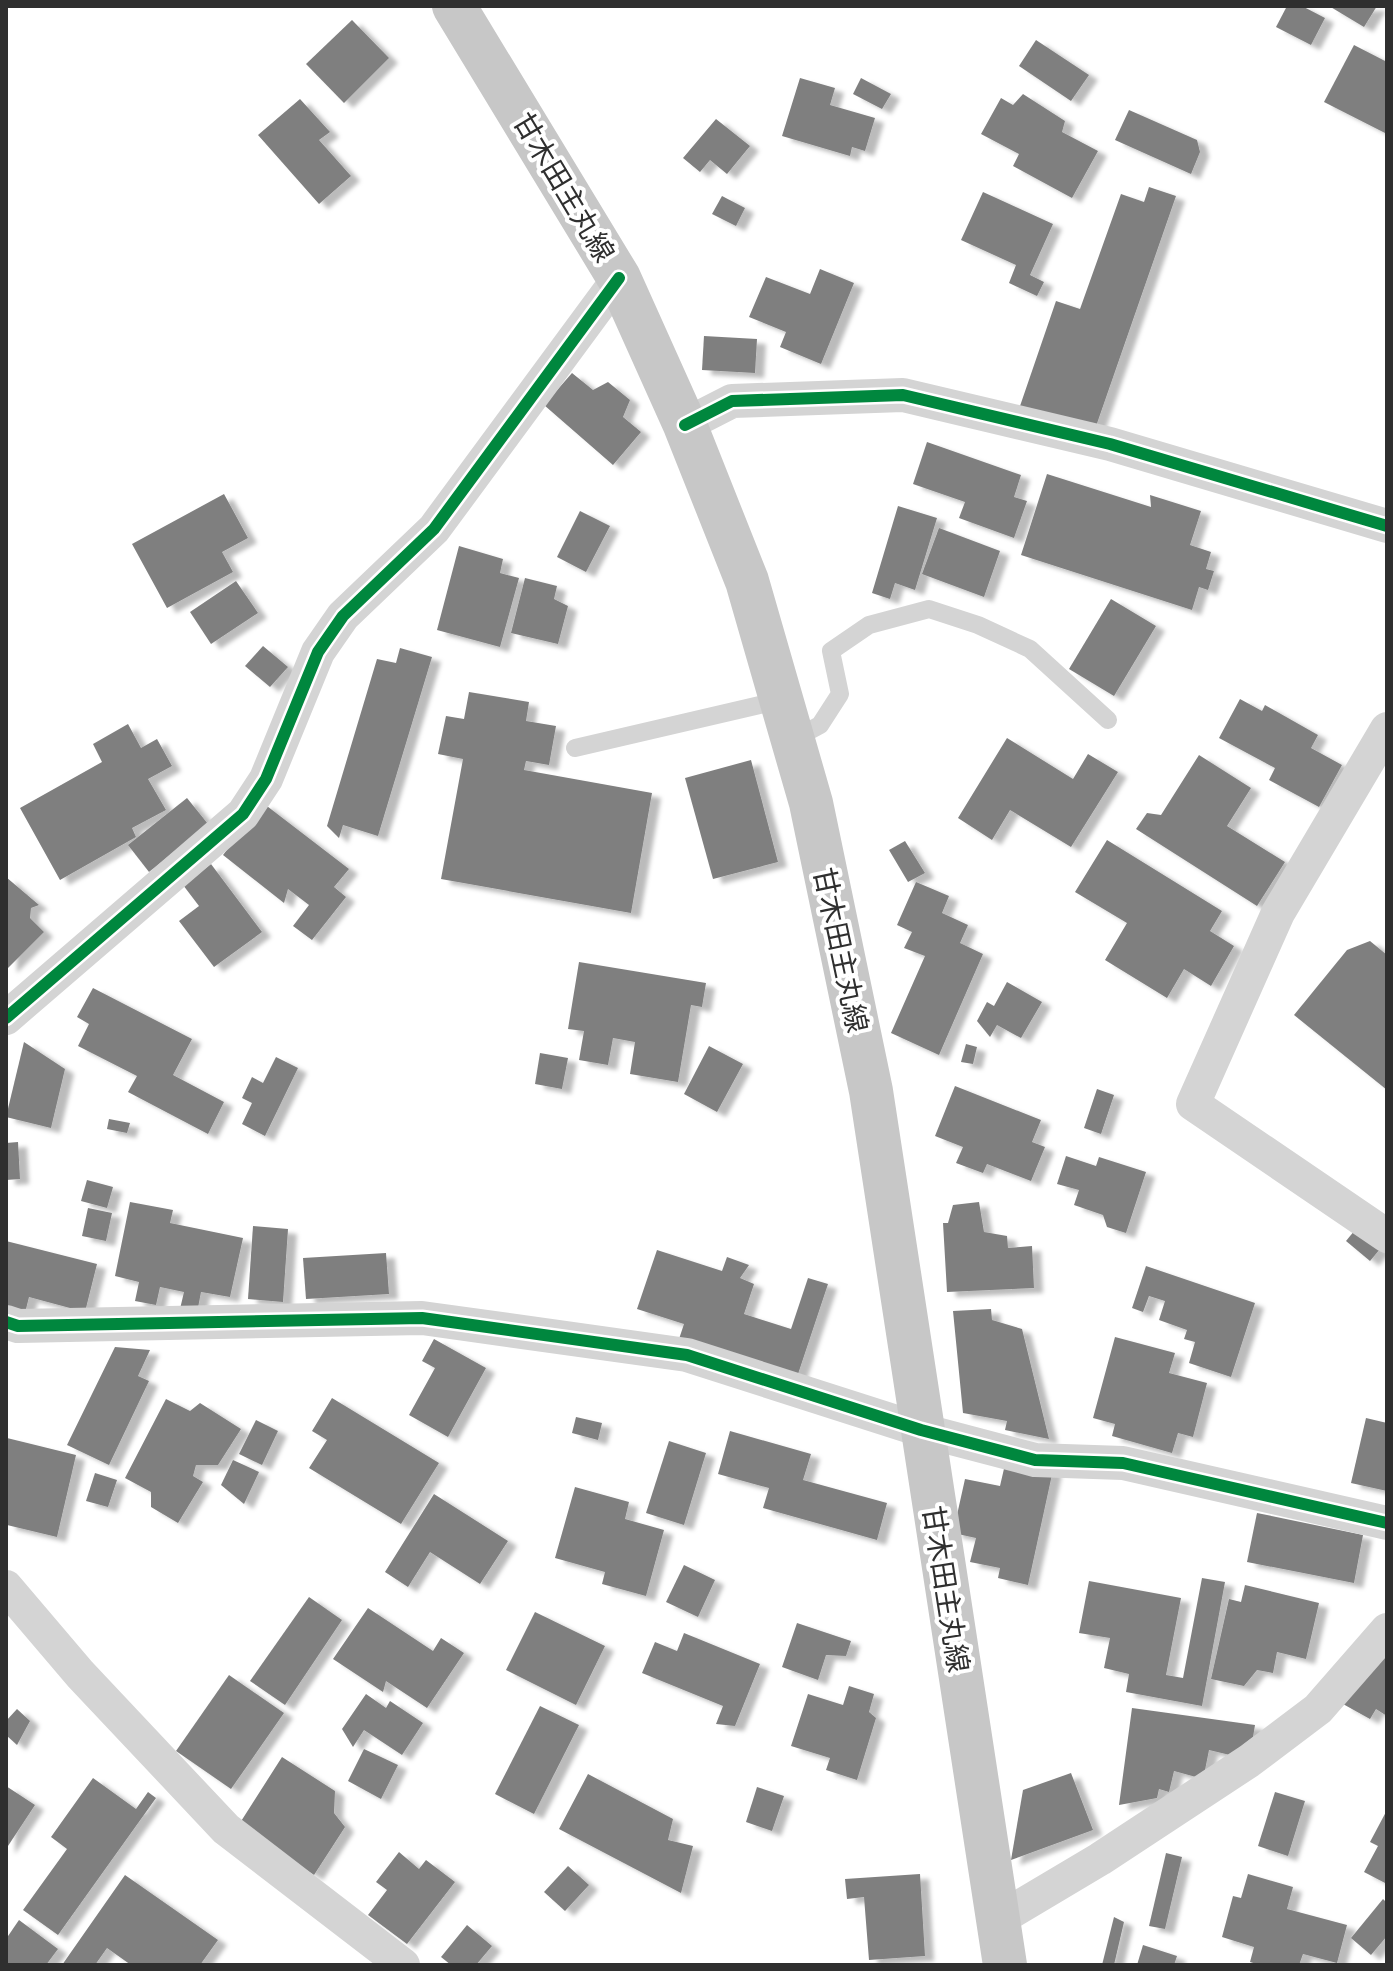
<svg xmlns="http://www.w3.org/2000/svg" width="1393" height="1971" viewBox="0 0 1393 1971" font-family="'Archivo Narrow','Noto Sans JP',sans-serif">
<defs>
<filter id="shadow"><feDropShadow dx="9" dy="5" stdDeviation="2" flood-color="#0004"/></filter>
</defs>
<rect width="100%" height="100%" fill="#fff"/>
<!-- building -->
<g fill="#7f7f7f" filter="url(#shadow)">
<path d="M1287,6H1302L1325,18L1311,45L1276,27Z"/>
<path d="M1329,6H1377L1364,27Z"/>
<path d="M352,20L389,58L344,103L306,64Z"/>
<path d="M1036,40L1089,75L1071,101L1019,66Z"/>
<path d="M1354,45L1387,62V134L1324,102Z"/>
<path d="M800,78L835,88L830,105L875,118L865,151L852,147L850,156L782,136Z"/>
<path d="M861,78L891,94L882,109L853,94Z"/>
<path d="M1023,94L1065,121L1062,132L1098,151L1072,198L1013,166L1019,154L981,134L1001,98L1013,105Z"/>
<path d="M300,99L330,132L319,140L351,176L319,204L258,135Z"/>
<path d="M1129,110L1197,140L1200,152L1191,174L1115,140Z"/>
<path d="M716,119L750,146L727,174L710,160L700,172L683,158Z"/>
<path d="M1149,187L1176,196L1094,432L1020,406L1056,301L1080,309L1121,194L1144,202Z"/>
<path d="M983,192L1053,224L1030,275L1044,282L1037,296L1009,283L1016,265L961,240Z"/>
<path d="M722,196L745,208L736,226L712,214Z"/>
<path d="M820,269L854,283L821,364L780,347L786,332L749,317L766,277L810,294Z"/>
<path d="M704,336L757,339L755,373L702,370Z"/>
<path d="M572,373L593,390L608,382L630,400L623,417L641,432L613,465L544,405Z"/>
<path d="M927,442L1021,475L1014,497L1027,501L1014,538L959,518L965,502L913,484Z"/>
<path d="M1047,474L1151,507L1150,495L1201,511L1190,545L1211,552L1206,569L1214,571L1208,590L1199,587L1192,610L1021,555Z"/>
<path d="M224,494L248,538L222,552L233,572L167,608L132,544Z"/>
<path d="M898,506L937,518L915,590L895,583L890,599L872,593Z"/>
<path d="M580,511L610,526L586,572L557,557Z"/>
<path d="M939,528L1000,551L984,597L922,574Z"/>
<path d="M459,546L503,559L500,573L519,578L500,647L437,630Z"/>
<path d="M525,578L557,586L554,599L568,606L558,644L511,633Z"/>
<path d="M236,581L258,613L211,644L190,612Z"/>
<path d="M1111,599L1156,626L1114,696L1069,669Z"/>
<path d="M263,646L288,667L270,687L245,666Z"/>
<path d="M400,648L432,657L378,836L343,825L339,838L327,826L377,659L396,663Z"/>
<path d="M469,692L529,702L526,721L556,726L549,765L526,761L524,770L652,793L631,913L441,879L463,759L438,754L446,716L464,719Z"/>
<path d="M1240,699L1262,711L1265,705L1318,735L1311,748L1342,765L1319,807L1269,780L1275,768L1219,738Z"/>
<path d="M128,724L141,748L157,739L172,766L148,779L166,810L132,828L136,837L60,880L20,808L102,762L93,744Z"/>
<path d="M1007,738L1073,779L1088,754L1118,772L1071,847L1010,810L992,840L958,818Z"/>
<path d="M1199,755L1251,788L1227,826L1285,862L1257,906L1136,829L1147,813L1161,815Z"/>
<path d="M751,760L778,862L713,879L685,778Z"/>
<path d="M187,798L208,824L149,872L128,845Z"/>
<path d="M263,803L349,869L334,887L346,897L312,940L293,926L309,905L288,889L284,903L223,855Z"/>
<path d="M1107,840L1222,911L1210,931L1234,946L1211,986L1184,969L1167,998L1105,960L1127,923L1075,892Z"/>
<path d="M905,841L925,873L908,882L889,850Z"/>
<path d="M211,864L262,932L214,967L179,921L199,906L183,885Z"/>
<path d="M6,877L39,905L31,908L30,918L44,932L8,968Z"/>
<path d="M916,882L949,896L942,913L968,925L960,943L983,954L939,1055L891,1033L925,956L904,948L912,932L897,925Z"/>
<path d="M1370,941L1387,955V1090L1294,1015L1347,950Z"/>
<path d="M579,962L706,983L702,1007L691,1005L678,1082L630,1074L635,1042L613,1038L608,1065L579,1060L584,1031L568,1029Z"/>
<path d="M1007,982L1042,1002L1021,1038L997,1025L990,1037L977,1021L987,1002L994,1006Z"/>
<path d="M93,988L192,1039L173,1075L224,1102L208,1134L128,1092L137,1076L78,1046L89,1024L77,1017Z"/>
<path d="M24,1042L65,1069L51,1128L6,1117Z"/>
<path d="M966,1044L977,1047L973,1064L961,1062Z"/>
<path d="M709,1046L743,1064L717,1112L684,1094Z"/>
<path d="M540,1053L568,1058L562,1089L535,1084Z"/>
<path d="M276,1057L298,1068L265,1136L242,1124L252,1103L242,1098L252,1077L263,1083Z"/>
<path d="M955,1086L1041,1120L1032,1142L1045,1147L1031,1181L987,1164L983,1173L956,1163L963,1147L935,1136Z"/>
<path d="M1097,1089L1114,1095L1101,1134L1084,1128Z"/>
<path d="M109,1119L130,1123L127,1133L107,1129Z"/>
<path d="M18,1142L20,1179L6,1180V1143Z"/>
<path d="M1066,1156L1096,1166L1099,1157L1146,1172L1126,1233L1107,1227L1103,1215L1074,1205L1079,1190L1057,1184Z"/>
<path d="M87,1180L113,1187L107,1208L81,1201Z"/>
<path d="M130,1202L173,1210L170,1223L243,1238L230,1297L201,1292L197,1313L180,1309L184,1292L160,1287L156,1305L135,1301L139,1282L115,1276Z"/>
<path d="M979,1202L984,1232L1007,1236L1008,1248L1032,1246L1034,1288L947,1292L943,1223H948L953,1205Z"/>
<path d="M88,1208L112,1213L106,1241L82,1236Z"/>
<path d="M253,1226L288,1229L283,1302L248,1299Z"/>
<path d="M1355,1230L1380,1249L1370,1261L1346,1241Z"/>
<path d="M6,1241L97,1264L85,1312L29,1297L24,1317L6,1312Z"/>
<path d="M657,1250L722,1271L727,1257L749,1265L740,1278L754,1284L744,1314L791,1329L808,1278L828,1284L797,1377L679,1339L684,1324L637,1309Z"/>
<path d="M386,1253L389,1294L306,1299L303,1258Z"/>
<path d="M1146,1266L1255,1303L1231,1377L1189,1363L1195,1342L1184,1339L1187,1330L1159,1320L1165,1301L1149,1296L1143,1312L1132,1308Z"/>
<path d="M991,1309L992,1320L1022,1329L1049,1439L1005,1430L1007,1421L963,1413L953,1311Z"/>
<path d="M1115,1337L1175,1353L1169,1373L1207,1383L1193,1437L1178,1433L1172,1453L1112,1436L1115,1424L1093,1418Z"/>
<path d="M434,1339L486,1368L448,1437L409,1415L435,1368L422,1361Z"/>
<path d="M115,1347L150,1350L138,1376L149,1381L109,1465L67,1445Z"/>
<path d="M332,1398L439,1463L401,1524L309,1468L327,1440L312,1431Z"/>
<path d="M166,1399L190,1411L200,1403L241,1429L218,1465H196L193,1476L203,1482L178,1523L151,1507V1492L125,1478Z"/>
<path d="M576,1417L602,1423L598,1440L572,1433Z"/>
<path d="M1366,1418L1387,1423V1491L1351,1483Z"/>
<path d="M256,1420L278,1431L262,1465L239,1454Z"/>
<path d="M730,1431L811,1454L803,1480L887,1503L877,1540L763,1508L769,1488L718,1474Z"/>
<path d="M7,1438L76,1455L57,1537L7,1525Z"/>
<path d="M669,1441L706,1453L684,1525L646,1513Z"/>
<path d="M233,1460L259,1472L244,1504L221,1485Z"/>
<path d="M1006,1460L1053,1470L1028,1585L998,1578L1000,1568L970,1562L976,1538L953,1533L965,1479L1000,1486Z"/>
<path d="M95,1473L117,1480L108,1507L86,1501Z"/>
<path d="M575,1487L629,1502L625,1519L664,1530L646,1596L602,1584L605,1572L555,1558Z"/>
<path d="M434,1494L508,1541L480,1584L430,1552L408,1587L385,1572Z"/>
<path d="M1257,1513L1363,1535L1354,1583L1247,1562Z"/>
<path d="M684,1565L715,1580L698,1617L666,1602Z"/>
<path d="M1202,1578L1225,1582L1202,1706L1126,1692L1129,1674L1104,1668L1110,1638L1079,1633L1089,1581L1181,1598L1166,1675L1183,1678Z"/>
<path d="M1245,1585L1319,1603L1306,1659L1277,1652L1273,1673L1257,1670L1244,1686L1211,1679L1229,1599L1241,1602Z"/>
<path d="M309,1597L342,1620L285,1705L250,1681Z"/>
<path d="M368,1608L433,1651L441,1638L464,1653L427,1708L386,1681L383,1692L333,1659Z"/>
<path d="M535,1612L605,1646L576,1705L506,1670Z"/>
<path d="M797,1623L851,1641L846,1656L826,1655L818,1680L782,1667Z"/>
<path d="M684,1633L760,1664L735,1726L716,1724L723,1706L642,1673L655,1642L677,1651Z"/>
<path d="M1387,1654V1716L1376,1709L1370,1719L1343,1704Z"/>
<path d="M229,1675L284,1713L231,1789L176,1751Z"/>
<path d="M849,1686L874,1694L869,1712L876,1718L857,1780L826,1770L830,1758L791,1746L808,1694L843,1705Z"/>
<path d="M366,1694L386,1708L390,1701L423,1723L402,1755L364,1730L353,1747L342,1729Z"/>
<path d="M540,1706L579,1725L534,1814L495,1794Z"/>
<path d="M1132,1708L1255,1725L1253,1737L1230,1755L1209,1750L1205,1770L1196,1777L1174,1771L1169,1792L1159,1789L1157,1798L1119,1805Z"/>
<path d="M17,1709L30,1721L17,1745L6,1735V1721Z"/>
<path d="M364,1749L398,1765L381,1799L348,1781Z"/>
<path d="M282,1757L335,1791L334,1813L345,1827L314,1875L238,1826Z"/>
<path d="M1071,1773L1093,1830L1011,1860L1023,1790Z"/>
<path d="M588,1774L673,1819L668,1840L693,1846L681,1893L559,1829Z"/>
<path d="M93,1778L136,1809L148,1792L156,1798L58,1935L23,1910L67,1849L51,1837Z"/>
<path d="M6,1786L35,1805L6,1849Z"/>
<path d="M757,1787L784,1796L772,1831L746,1822Z"/>
<path d="M1275,1792L1305,1801L1288,1856L1258,1846Z"/>
<path d="M1387,1810V1884L1364,1872L1378,1846L1370,1842Z"/>
<path d="M399,1852L419,1869L426,1860L455,1882L407,1944L368,1915L387,1890L376,1882Z"/>
<path d="M1166,1853L1182,1857L1165,1929L1149,1926Z"/>
<path d="M568,1866L589,1885L565,1911L544,1892Z"/>
<path d="M920,1874L925,1956L869,1960L864,1897L847,1899L845,1879Z"/>
<path d="M1248,1874L1293,1887L1287,1909L1347,1925L1337,1963L1303,1954L1299,1965H1260L1250,1962L1254,1947L1222,1937L1233,1896L1241,1898Z"/>
<path d="M125,1875L218,1940L200,1965H131L107,1948L95,1965H62Z"/>
<path d="M1383,1899L1387,1903V1936L1371,1955L1351,1938Z"/>
<path d="M1114,1917L1124,1922L1114,1965H1102Z"/>
<path d="M19,1920L58,1949L46,1965H6V1939Z"/>
<path d="M467,1925L492,1946L476,1965H451L441,1957Z"/>
<path d="M1143,1945L1177,1956L1174,1965H1137Z"/>
</g>
<g fill="none" stroke-linecap="round" stroke-linejoin="round">
<!-- service -->
<g stroke="#d4d4d4" stroke-width="18">
<path d="M792,740L820,725L840,694L831,651L869,625L929,609L978,625L1030,649L1108,720"/>
<path d="M575,748L781,700"/>
</g>
<!-- minor -->
<g stroke="#d4d4d4" stroke-width="34">
<path d="M685,425L732,401L903,395L1110,444L1387,526"/>
<path d="M1387,729L1278,913L1193,1104L1387,1236"/>
<path d="M6,1018L243,814L266,779L318,652L343,616L434,529L619,278"/>
<path d="M6,1322L18,1326L422,1318L687,1355L921,1430L1035,1460L1123,1463L1387,1523"/>
<path d="M6,1587L80,1674L226,1829L403,1965"/>
<path d="M999,1919L1100,1859L1249,1761L1318,1709L1387,1630"/>
</g>
<!-- primary -->
<path stroke="#c7c7c7" stroke-width="44" d="M454,6L619,278L685,425L747,581L811,803L871,1091L1005,1965"/>
<defs>
<g id="cycleway">
<path d="M685,425L732,401L903,395L1110,444L1387,526"/>
<path d="M6,1018L243,814L266,779L318,652L343,616L434,529L619,278"/>
<path d="M6,1322L18,1326L422,1318L687,1355L921,1430L1035,1460L1123,1463L1387,1523"/>
</g>
</defs>
<!-- cycleway casing -->
<use href="#cycleway" stroke="#fff" stroke-width="17"/>
<!-- cycleway -->
<use href="#cycleway" stroke="#00873e" stroke-width="12"/>
</g>
<g text-anchor="middle" stroke-width="8" stroke-linejoin="round" paint-order="stroke">
<!-- street labels -->
<g font-size="28" fill="#2f2f2f" stroke="#fff">
<text transform="translate(564 187) rotate(59)" y="10">甘木田主丸線</text>
<text transform="translate(841 950) rotate(78)" y="10">甘木田主丸線</text>
<text transform="translate(946 1589) rotate(81)" y="10">甘木田主丸線</text>
</g>
</g>
<!-- border -->
<rect width="1393" height="1971" fill="none" stroke="#2f2f2f" stroke-width="16"/>
</svg>
